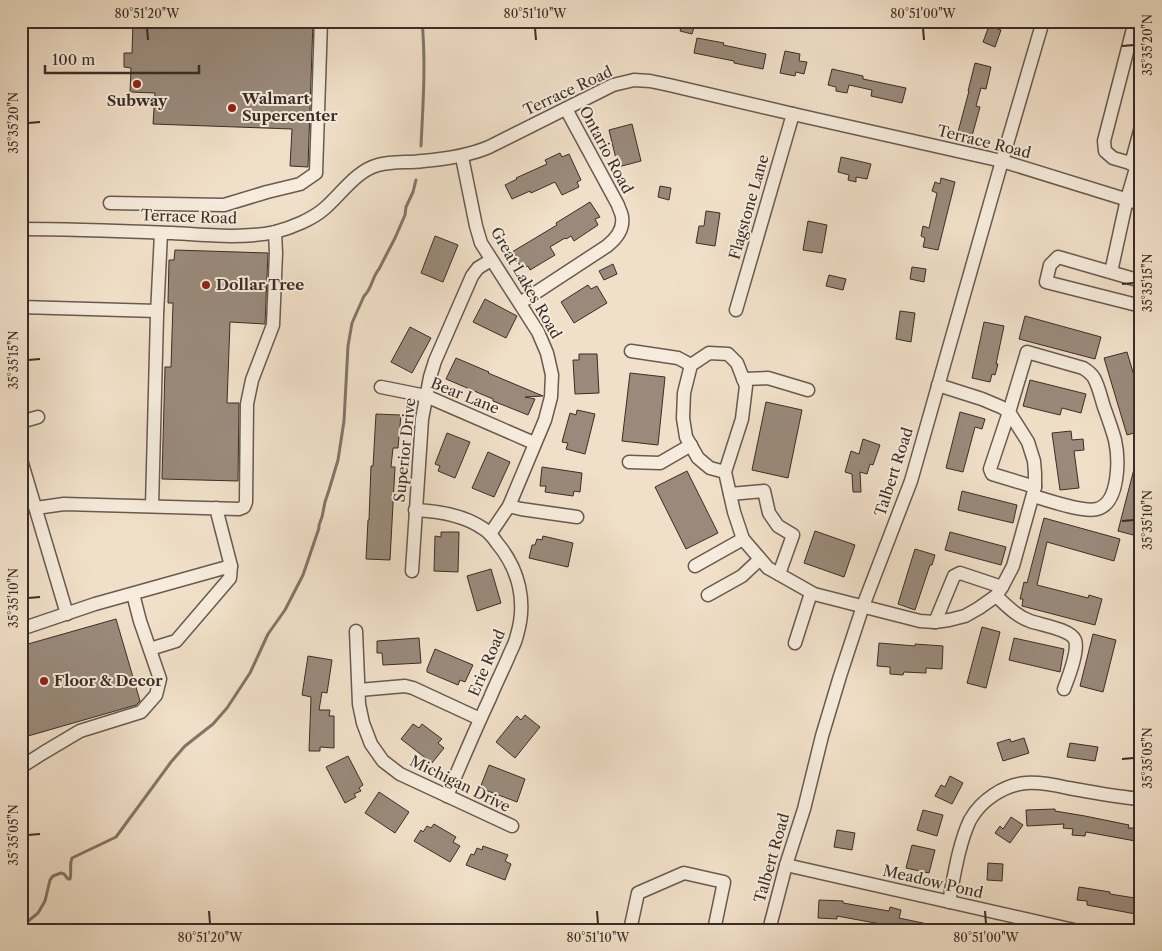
<svg xmlns="http://www.w3.org/2000/svg" width="1162" height="951" viewBox="0 0 1162 951" font-family="'Libre Caslon Text',serif">
<rect width="100%" height="100%" fill="#f1e0c9"/>
<filter id="stains"><feTurbulence type="fractalNoise" baseFrequency=".004" numOctaves="4"/><feColorMatrix values="0 0 0 0 .2 0 0 0 0 .09 0 0 0 0 .02 0 0 0 .5 -.17"/></filter>
<radialGradient id="worn" r=".72"><stop offset=".6" stop-color="#630" stop-opacity="0"/><stop offset="1" stop-color="#630" stop-opacity=".3"/></radialGradient>
<g fill="none" stroke-linecap="round" stroke-linejoin="round">
<!-- stream -->
<g stroke="#837467" stroke-width="3">
<path d="M421,146C423,104 426,63 422,21"/>
<path d="M21,927L38,913L45,901L50,880L53,876L61,873L64,874L68,879H70C72,872 69,865 72,858L116,837L171,762L185,746L213,724L227,708L250,673L268,634L285,610L303,575L319,528V525L322,517L325,502L329,490L338,460L344,421L348,346L352,323L364,296C372,289 372,277 379,269L395,238L405,215L406,207L413,192L416,180"/>
</g>
</g>
<!-- building -->
<g fill="#9a8a7b" stroke="#3b2d27">
<path d="M133,21H313L308,167L290,166L292,129L153,124L155,93L130,92L131,68L124,67V53H132Z"/>
<path d="M683,21H696L692,34L680,31Z"/>
<path d="M989,26L1001,30L995,47L983,42Z"/>
<path d="M697,38L724,43L723,45L766,54L763,69L734,63V61L694,53Z"/>
<path d="M785,51L800,54L799,61L807,62L804,74L796,72L795,76L780,73Z"/>
<path d="M975,63L991,67L986,89L981,88L976,106L980,107L972,136L958,132L969,91H968Z"/>
<path d="M832,69L863,76V79L906,88L902,103L871,96L872,90L849,85L847,93L836,91V87L828,85Z"/>
<path d="M632,124L641,161L618,167L609,130Z"/>
<path d="M560,153L562,157L569,154L581,180L577,182L579,187L562,195L555,182L531,193L530,191L512,199L505,185L517,179L516,178L547,164L545,160Z"/>
<path d="M841,157L871,164L867,179L856,177V182L848,180L849,175L838,172Z"/>
<path d="M941,178L955,182L938,250L923,247L925,238L921,236L923,226L929,228L937,193L932,191L935,182L940,184Z"/>
<path d="M660,186L671,188L669,200L658,197Z"/>
<path d="M590,202L600,217L595,219L598,225L574,241L571,236L566,239L565,238L550,247L555,255L530,270L528,266L522,269L512,252L557,225L556,223Z"/>
<path d="M706,211L720,213L715,246L696,243L699,226H704Z"/>
<path d="M808,221L827,225L822,253L803,250Z"/>
<path d="M435,236L458,245L443,282L421,273Z"/>
<path d="M175,250L268,253L265,324L230,322L227,403H239L238,481L162,479L165,367H171L173,303H168L169,260H174Z"/>
<path d="M613,264L617,274L604,280L599,271Z"/>
<path d="M912,267L926,269L924,282L910,279Z"/>
<path d="M829,275L846,279L843,290L826,286Z"/>
<path d="M588,285L591,289L597,286L607,303L574,323L561,302Z"/>
<path d="M485,299L517,316L506,338L473,322Z"/>
<path d="M900,311L915,313L911,342L896,339Z"/>
<path d="M1025,316L1101,337L1095,359L1019,339Z"/>
<path d="M984,322L1004,326L996,364H998L995,375L992,374L990,382L972,378Z"/>
<path d="M410,327L431,338L412,373L391,362Z"/>
<path d="M1127,352L1141,399V431L1127,435L1104,358Z"/>
<path d="M579,354H597L599,393L575,394L573,360H579Z"/>
<path d="M456,358L489,372L488,373L543,396L525,397L535,399L528,415L493,401V399L446,379Z"/>
<path d="M630,373L665,377L658,445L622,441Z"/>
<path d="M1030,380L1086,394L1081,413L1062,408L1060,415L1023,406Z"/>
<path d="M766,402L802,410L788,478L752,470Z"/>
<path d="M577,410L595,414L585,454L566,449L568,443L562,442L570,413L576,415Z"/>
<path d="M960,412L985,419L982,429L975,427L963,472L946,468Z"/>
<path d="M376,414L401,415L398,448H393L391,467H395L390,560L366,559L368,520H369L371,466H373Z"/>
<path d="M1071,431L1072,440L1083,439L1084,450L1074,451L1079,488L1060,490L1052,433Z"/>
<path d="M447,433L470,442L455,478L438,471L440,466L435,464Z"/>
<path d="M863,439L880,445L873,465L870,464L867,474L860,472L861,492H853L852,474L845,472L851,451L859,454Z"/>
<path d="M488,452L510,462L494,497L472,488Z"/>
<path d="M542,467L582,473L580,492L574,491L573,496L545,492L546,486H540Z"/>
<path d="M1134,469L1141,471V537L1118,531Z"/>
<path d="M687,471L718,533L686,549L655,487Z"/>
<path d="M962,491L1017,505L1013,523L958,510Z"/>
<path d="M1044,518L1120,539L1114,561L1047,542L1037,585L1088,598L1089,595L1102,599L1095,625L1022,606L1023,599H1020L1024,582L1027,583Z"/>
<path d="M815,531L855,545L844,577L804,563Z"/>
<path d="M441,532H459L458,572L434,571L435,536L441,537Z"/>
<path d="M950,532L1006,547L1001,565L945,550Z"/>
<path d="M543,536L573,543L568,567L529,558L532,545H535L537,539L542,540Z"/>
<path d="M915,549L935,555L932,565H930L915,610L898,604Z"/>
<path d="M491,569L501,603L477,611L467,576Z"/>
<path d="M116,619L140,701L136,705L21,738V646Z"/>
<path d="M982,627L1000,632L986,688L967,683Z"/>
<path d="M1093,634L1116,640L1103,692L1080,686Z"/>
<path d="M419,638L421,663L383,665L382,653H377V641Z"/>
<path d="M1014,638L1064,649L1060,672L1009,660Z"/>
<path d="M879,643L915,646V644L943,646L942,669L926,668V673L904,672L903,675L890,674V667L877,666Z"/>
<path d="M435,649L473,665L465,682L460,680L458,685L427,672V669Z"/>
<path d="M308,656L332,660L327,693L322,692L319,710H330L329,716H334V748L320,747V751H309L311,697L302,695Z"/>
<path d="M525,715L540,727L515,758L496,742L517,716L521,720Z"/>
<path d="M413,724L419,728L422,724L442,739L438,743L444,748L432,763L401,739Z"/>
<path d="M1024,738L1029,753L1003,761L997,743L1010,739L1011,742Z"/>
<path d="M1070,743L1098,747L1095,761L1067,757Z"/>
<path d="M348,756L363,785L359,788L361,791L354,794L356,797L345,803L326,767Z"/>
<path d="M489,765L525,779L517,802L480,788Z"/>
<path d="M950,776L963,783L952,804L935,796L941,785L945,787Z"/>
<path d="M379,792L409,812L395,833L365,813Z"/>
<path d="M1055,809V811L1085,816L1129,825L1128,828H1141V842L1086,832L1085,836L1072,835L1073,829L1063,828L1064,824L1027,826L1026,810Z"/>
<path d="M923,810L943,815L937,836L917,830Z"/>
<path d="M1011,817L1023,825L1010,843L995,833L1000,826L1003,829Z"/>
<path d="M434,824L456,837L453,842L460,846L450,862L414,841L421,830L423,832L427,826L431,828Z"/>
<path d="M837,830L855,833L852,850L834,847Z"/>
<path d="M912,845L935,850L929,873L906,868Z"/>
<path d="M483,846L508,855L505,861L511,864L505,880L466,865L471,854L474,855L477,848L482,850Z"/>
<path d="M988,863L1003,864L1002,881L987,880Z"/>
<path d="M1079,887L1110,892V894L1141,899V915L1087,905V901L1077,900Z"/>
<path d="M819,900L843,901V903L889,911L890,907L901,910L899,918L937,926L936,930H885L886,925L837,916V919L818,918Z"/>
</g>
<g fill="none" stroke-linecap="round" stroke-linejoin="round">
<defs>
<g id="minor">
<path d="M462,157L476,226L481,243L538,332L547,353L552,375L551,397L545,420L509,506L490,534"/>
<path d="M1131,164L1141,127"/>
<path d="M110,203L224,205L267,192L300,184L316,173L321,21"/>
<path d="M21,229C72,229 122,231 173,233C205,235 243,239 275,232C291,228 313,219 325,208C342,193 356,171 378,165C393,161 408,163 423,161C446,159 468,156 489,147L613,85L634,80L650,81L669,85L793,114L1002,161L1141,204"/>
<path d="M1111,272L1127,199L1137,165L1113,158L1105,151L1104,141L1135,21"/>
<path d="M1141,281L1058,257L1050,265L1046,282L1141,306"/>
<path d="M520,303L607,246C616,239 624,230 622,217C622,214 619,209 618,205L566,109"/>
<path d="M21,307L157,311"/>
<path d="M736,310L793,114"/>
<path d="M631,351L678,358L691,365"/>
<path d="M743,379L768,378L808,390"/>
<path d="M381,387L426,396L534,443"/>
<path d="M21,422L38,417"/>
<path d="M21,460L67,614"/>
<path d="M629,462L660,463L691,445"/>
<path d="M725,472L710,468L698,458L686,437L683,418L684,393L691,365L709,353L728,354L737,363L746,386L742,419L725,472L734,512L743,539L768,568L814,594L920,621L935,622L949,620L965,616L979,608L996,596L1002,587L1013,566L1035,487V473L1034,461L1028,442L1009,412L1001,407L982,399L938,385"/>
<path d="M730,494L764,491L769,513L778,526L793,535L779,574"/>
<path d="M1033,496C1048,500 1083,513 1097,509C1120,503 1119,458 1115,440C1112,429 1108,418 1104,407C1101,398 1099,387 1094,378C1091,373 1088,371 1083,368L1027,352L1009,412L990,469L992,474L1035,487"/>
<path d="M152,506L157,315L161,233"/>
<path d="M509,506L521,509L577,517"/>
<path d="M36,508L64,504L239,509L244,507L246,502L247,404L252,380L273,325L276,253L275,232"/>
<path d="M415,510C439,511 464,515 484,529C490,533 493,537 497,543C519,569 527,602 517,635C516,641 513,647 510,653C504,668 496,683 490,698C475,730 461,763 447,796"/>
<path d="M695,566L743,539"/>
<path d="M412,571L422,419L430,377L435,361L472,276L478,268L491,260"/>
<path d="M708,595L742,576L760,559"/>
<path d="M996,596C1006,605 1016,616 1030,621C1041,625 1070,629 1075,640C1079,651 1068,678 1064,689"/>
<path d="M935,622L954,576L960,573L1002,587"/>
<path d="M21,629L95,604L231,566"/>
<path d="M356,631L359,704L363,723L371,744L383,761L400,774L512,826"/>
<path d="M795,643L811,593"/>
<path d="M150,649L176,641L230,578L231,566L216,508"/>
<path d="M359,690L405,686L413,688L480,719"/>
<path d="M21,767L43,753L80,731L141,712L156,695L160,679L140,621L133,594"/>
<path d="M786,865L1074,930"/>
<path d="M949,902C954,876 959,843 970,820C981,800 1004,785 1026,783C1040,782 1055,785 1068,788C1092,792 1116,797 1141,799"/>
<path d="M630,930L638,893L684,873L724,882L714,930"/>
<path d="M769,930L786,865L804,809L822,736L840,676L863,606L911,481L1002,161L1043,21"/>
</g>
</defs>
<!-- minor casing -->
<use href="#minor" stroke="#685a50" stroke-width="15"/>
<!-- minor -->
<use href="#minor" stroke="#f6ebdc" stroke-width="12"/>
</g>
<!-- ticks -->
<path fill="none" stroke="#3b2d27" stroke-width="2" d="M147,28L148,40M535,28L536,40M923,28L924,40M1122,46L1134,45M28,123L40,122M1122,284L1134,283M28,360L40,359M1122,521L1134,520M28,598L40,597M1122,759L1134,758M28,835L40,834M209,911L210,924M597,911L598,924M985,911L986,924"/>
<!-- markers -->
<g fill="#8f2418" stroke="#f6ebdc" stroke-width="2">
<circle cx="137" cy="84" r="5"/>
<circle cx="232" cy="108" r="5"/>
<circle cx="206" cy="285" r="5"/>
<circle cx="44" cy="681" r="5"/>
</g>
<g text-anchor="middle" stroke-width="4" stroke-linejoin="round" paint-order="stroke">
<!-- street labels -->
<g font-size="15" fill="#3b2d27" stroke="#f6ebdc">
<text transform="translate(568 91) rotate(-25)" y="5">Terrace Road</text>
<text transform="translate(984 142) rotate(14)" y="5">Terrace Road</text>
<text transform="translate(606 150) rotate(62)" y="5">Ontario Road</text>
<text transform="translate(749 207) rotate(-74)" y="5">Flagstone Lane</text>
<text transform="translate(189 217) rotate(2)" y="5">Terrace Road</text>
<text transform="translate(526 283) rotate(60)" y="5">Great Lakes Road</text>
<text transform="translate(465 396) rotate(22)" y="5">Bear Lane</text>
<text transform="translate(405 450) rotate(-84)" y="5">Superior Drive</text>
<text transform="translate(894 472) rotate(-72)" y="5">Talbert Road</text>
<text transform="translate(487 663) rotate(-67)" y="5">Erie Road</text>
<text transform="translate(460 784) rotate(26)" y="5">Michigan Drive</text>
<text transform="translate(772 858) rotate(-74)" y="5">Talbert Road</text>
<text transform="translate(933 882) rotate(13)" y="5">Meadow Pond</text>
</g>
<!-- poi labels -->
<g font-size="15" font-weight="bold" fill="#3b2d27" stroke="#f6ebdc" text-anchor="start">
<text x="242" y="104">Walmart<tspan x="242" dy="17">Supercenter</tspan></text>
<text x="137" y="106" text-anchor="middle">Subway</text>
<text x="216" y="290">Dollar Tree</text>
<text x="54" y="686">Floor &amp; Decor</text>
</g>
</g>
<!-- margin -->
<rect width="1162" height="951" fill="none" stroke="#f1e0c9" stroke-width="55"/>
<!-- scale -->
<path d="M45 65v8h154v-8" fill="none" stroke="#3b2d27" stroke-width="2.5"/>
<text x="52" y="65" font-size="15" fill="#3b2d27" stroke="#f6ebdc" stroke-width="4" paint-order="stroke">100 m</text>
<rect x="28" y="28" width="1106" height="896" fill="none" stroke="#3b2d27" stroke-width="2"/>
<g font-size="12" text-anchor="middle" fill="#3b2d27">
<text x="147" y="18">80°51'20"W</text>
<text x="535" y="18">80°51'10"W</text>
<text x="923" y="18">80°51'00"W</text>
<text transform="translate(1148 45) rotate(-90)" y="4">35°35'20"N</text>
<text transform="translate(14 123) rotate(-90)" y="4">35°35'20"N</text>
<text transform="translate(1148 283) rotate(-90)" y="4">35°35'15"N</text>
<text transform="translate(14 360) rotate(-90)" y="4">35°35'15"N</text>
<text transform="translate(1148 520) rotate(-90)" y="4">35°35'10"N</text>
<text transform="translate(14 598) rotate(-90)" y="4">35°35'10"N</text>
<text transform="translate(1148 758) rotate(-90)" y="4">35°35'05"N</text>
<text transform="translate(14 835) rotate(-90)" y="4">35°35'05"N</text>
<text x="210" y="942">80°51'20"W</text>
<text x="598" y="942">80°51'10"W</text>
<text x="986" y="942">80°51'00"W</text>
</g>
<rect width="100%" height="100%" filter="url(#stains)"/>
<rect width="100%" height="100%" fill="url(#worn)"/>
</svg>
